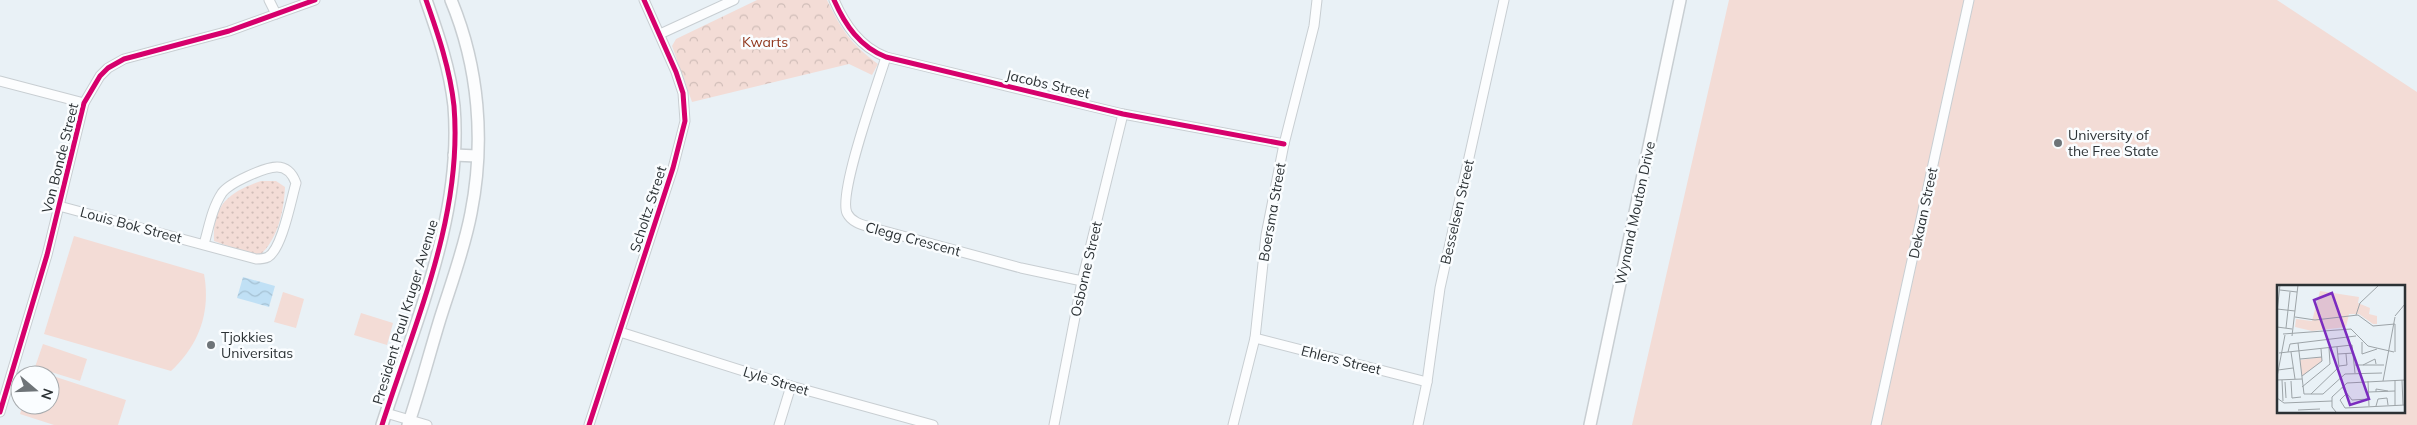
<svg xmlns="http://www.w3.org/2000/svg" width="2417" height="425" viewBox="0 0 2417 425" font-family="Mulish,sans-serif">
<defs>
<pattern id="grass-dots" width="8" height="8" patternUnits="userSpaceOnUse" patternTransform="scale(1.25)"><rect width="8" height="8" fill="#f3dcd6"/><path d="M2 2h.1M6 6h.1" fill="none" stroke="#d0bdb8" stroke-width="1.8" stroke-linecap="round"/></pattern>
<pattern id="park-crowns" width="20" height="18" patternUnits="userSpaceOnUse" patternTransform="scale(1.25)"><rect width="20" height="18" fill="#f3dcd6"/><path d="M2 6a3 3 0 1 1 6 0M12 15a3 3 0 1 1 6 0" fill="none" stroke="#d0bdb8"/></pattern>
<pattern id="water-waves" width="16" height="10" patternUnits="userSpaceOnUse" patternTransform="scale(1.25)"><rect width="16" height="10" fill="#c0e0f5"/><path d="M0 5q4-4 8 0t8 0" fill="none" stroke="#a5c1d3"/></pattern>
</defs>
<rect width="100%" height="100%" fill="#e9f1f6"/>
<!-- grass -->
<path fill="url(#grass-dots)" d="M261,181H276L285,187C284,210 278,239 260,255L242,251L214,241C212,204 230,192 261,181Z"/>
<!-- park -->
<path fill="url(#park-crowns)" d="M757,0H827C842,31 850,43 878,64L872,75L849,64L692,102L672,46L676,39Z"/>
<!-- garden -->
<g fill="#f3dcd6" fill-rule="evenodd">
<path d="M1729,0H2277L2417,92V425H1632ZM2278,286H2403V411H2278Z"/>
<path d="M74,236L204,274C211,312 199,345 171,371L44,334Z"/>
<path d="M283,292L304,299L296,328L274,322Z"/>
<path d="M361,313L393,323L387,345L354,335Z"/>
<path d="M43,344L87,359L80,381L35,367Z"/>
<path d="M50,375L126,400L118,425H54L20,414L23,405H50Z"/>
</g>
<!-- water -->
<path fill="url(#water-waves)" d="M243,277L275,286L269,307L237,298Z"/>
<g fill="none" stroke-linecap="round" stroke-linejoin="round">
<defs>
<g id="minor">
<path d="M269,0L276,14"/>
<path d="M834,0C845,25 860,47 886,57L1123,114L1284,144"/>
<path d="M660,34L734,0"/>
<path d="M886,57C878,83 838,193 847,213C852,223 863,225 873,228L1021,268L1082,281"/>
<path d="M0,81L84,103"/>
<path d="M59,206L256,259C260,259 264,259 268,257C282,249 291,200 296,183C293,175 288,167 277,167C265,167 229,183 222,193C212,208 209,227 204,244"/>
<path d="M620,332L791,386L933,425"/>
<path d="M1255,338L1427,382"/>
<path d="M0,412L47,255L84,103L100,76L108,68L124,59L229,31L315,0"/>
<path d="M386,413L427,425"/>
<path d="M589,425L673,168L685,121L683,93L676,72L644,0"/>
<path d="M779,425L791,386"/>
<path d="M1054,425L1082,281L1123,114"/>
<path d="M1233,425L1255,338L1266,235L1284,144L1314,26L1317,0"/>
<path d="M1418,425L1427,382L1440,288L1504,0"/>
<path d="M1876,425L1969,0"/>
</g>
<g id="tertiary">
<path d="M454,155L477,156"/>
<path d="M382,425C415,322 463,216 454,106C450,69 438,34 426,0"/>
<path d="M408,425C420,390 429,355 440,319C451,284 464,250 471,213C485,142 479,67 451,0"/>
<path d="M1590,425L1680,0"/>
</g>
</defs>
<!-- minor casing -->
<use href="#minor" stroke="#c8ced2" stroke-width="11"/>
<!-- tertiary casing -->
<use href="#tertiary" stroke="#c8ced2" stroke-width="14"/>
<!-- minor -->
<use href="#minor" stroke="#fcfdfe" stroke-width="9"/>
<!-- tertiary -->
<use href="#tertiary" stroke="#fcfdfe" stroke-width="11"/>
<defs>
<g id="cycleway">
<path d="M834,0C845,25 860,47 886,57L1123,114L1284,144"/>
<path d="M0,412L47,255L84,103L100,76L108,68L124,59L229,31L315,0"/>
<path d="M382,425C415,322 463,216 454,106C450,69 438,34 426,0"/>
<path d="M589,425L673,168L685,121L683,93L676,72L644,0"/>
</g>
</defs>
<!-- cycleway casing -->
<use href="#cycleway" stroke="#fafdff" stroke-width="8"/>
<!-- cycleway -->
<use href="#cycleway" stroke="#d6006c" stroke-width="5"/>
</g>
<!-- markers -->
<g fill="#6e7478" stroke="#fafdff" stroke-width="2">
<circle cx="2058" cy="143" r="5"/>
<circle cx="211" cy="345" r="5"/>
</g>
<g text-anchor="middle" stroke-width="5" stroke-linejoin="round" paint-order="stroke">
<!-- park labels -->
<g font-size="14" fill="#90371d" stroke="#fafdff">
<text x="765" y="47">Kwarts</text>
</g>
<!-- street labels -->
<g font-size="14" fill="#2b3134" stroke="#fafdff">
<text transform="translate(1048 84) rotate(13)" y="5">Jacobs Street</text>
<text transform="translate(60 158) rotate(-76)" y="5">Von Bonde Street</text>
<text transform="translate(648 209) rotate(-72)" y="5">Scholtz Street</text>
<text transform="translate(1272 212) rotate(-80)" y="5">Boersma Street</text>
<text transform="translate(1457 212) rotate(-77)" y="5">Besselsen Street</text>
<text transform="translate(1635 213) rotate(-78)" y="5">Wynand Mouton Drive</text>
<text transform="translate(1923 213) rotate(-78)" y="5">Dekaan Street</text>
<text transform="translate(131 225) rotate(15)" y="5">Louis Bok Street</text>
<text transform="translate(913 239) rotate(15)" y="5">Clegg Crescent</text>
<text transform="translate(1086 269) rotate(-77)" y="5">Osborne Street</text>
<text transform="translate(405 312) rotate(-73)" y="5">President Paul Kruger Avenue</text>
<text transform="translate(1341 360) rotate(14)" y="5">Ehlers Street</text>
<text transform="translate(776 381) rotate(17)" y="5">Lyle Street</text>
</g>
<!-- poi labels -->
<g font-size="14" fill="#2b3134" stroke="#fafdff" text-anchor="start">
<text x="2068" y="140">University of<tspan x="2068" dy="16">the Free State</tspan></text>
<text x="221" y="342">Tjokkies<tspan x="221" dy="16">Universitas</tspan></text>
</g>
</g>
<!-- overview -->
<g transform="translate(2277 285)">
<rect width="128" height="128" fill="#e9f1f6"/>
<path d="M45,72V76L25,91L23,75Z" fill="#f3dcd6"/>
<path d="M43,6L82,12L81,18L93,23L92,29L100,31V39H96L82,29H72L69,42L35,46L18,42L19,34L35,36Z" fill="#f3dcd6"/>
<path fill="none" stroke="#9da4a8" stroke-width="1" d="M3,5L20,7M0,24L18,26M0,27L3,0M79,30L83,18L102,0M118,31L128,19M18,32L38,35L81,30L96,41L118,39V67M0,42L15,44M9,43L13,7M6,49L74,44L91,61L117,67M15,51L21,0M85,57V69L100,64M21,58L27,109H46L68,89L105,88M11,67L13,59L79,51M14,67L18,94M2,68L75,60L78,88M61,69L77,68M23,74L45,72M78,80H107M86,80L98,74L99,79M62,81L70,80L69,69M1,85L16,83M25,91L45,76L44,64M0,92L8,50M0,95L25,94M5,95L6,116M118,95V120M125,95L126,120M14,96L15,113L24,112M91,96L92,121M106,96L118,32M8,97L9,113M25,102L53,79L52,63M65,102L75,115L92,114M92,107L118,106M99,107V104L111,106M70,108L63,115L68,123L128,120M34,109L62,82L60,62M0,113L7,118L55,116M99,121L101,114L110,113L111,120M21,125L43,124M59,127L55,122V112L70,98L128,95"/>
<path fill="#7b2cbf" fill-opacity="0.15" stroke="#7b2cbf" stroke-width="2.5" d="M55,8L92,114L73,120L37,15Z"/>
<rect width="128" height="128" fill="none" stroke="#2b3134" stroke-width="2.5"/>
</g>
<!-- north arrow -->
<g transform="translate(35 390) rotate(109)"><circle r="24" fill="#fafdff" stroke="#a7abae"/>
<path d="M0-4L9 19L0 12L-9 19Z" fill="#6e7478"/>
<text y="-8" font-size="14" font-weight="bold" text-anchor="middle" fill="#2b3134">N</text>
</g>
</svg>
